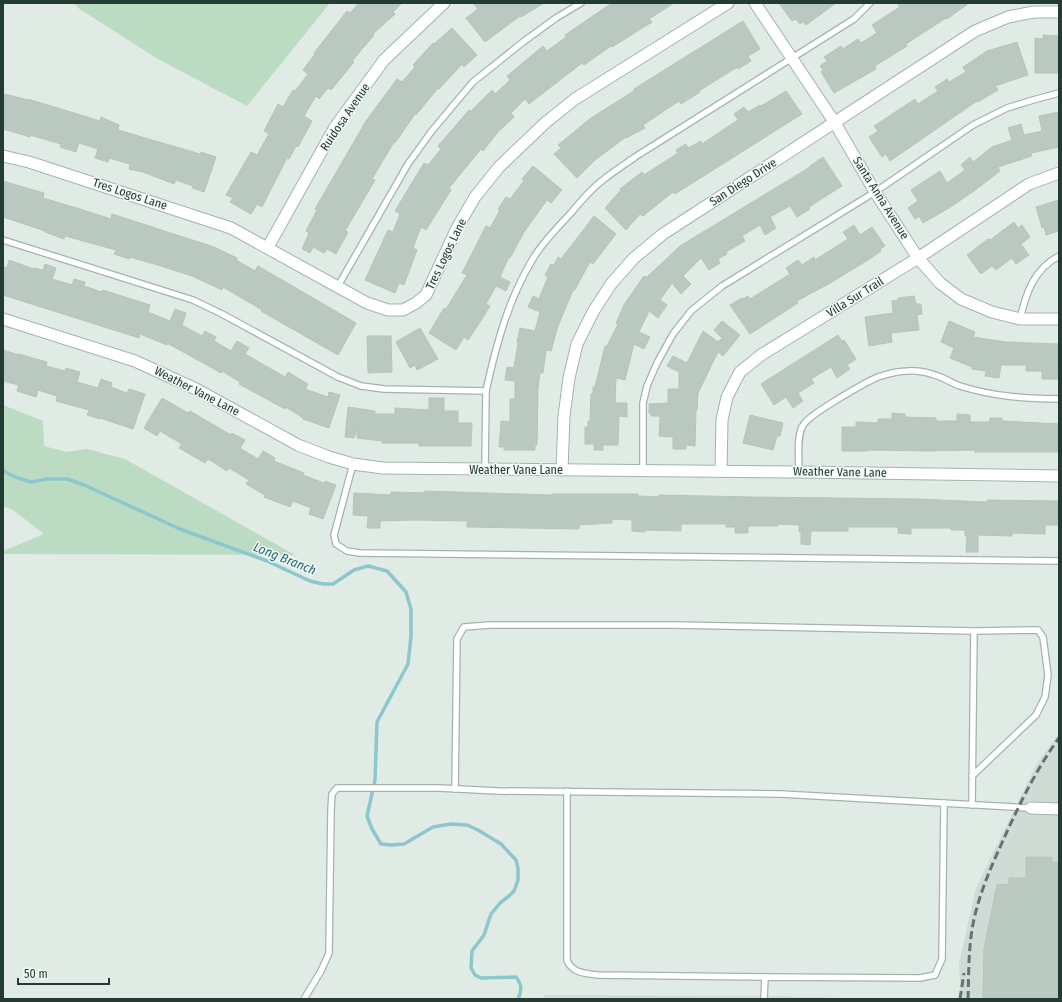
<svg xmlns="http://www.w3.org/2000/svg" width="1062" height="1002" viewBox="0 0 1062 1002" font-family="'Fira Sans Condensed',sans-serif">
<rect width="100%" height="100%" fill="#e1ebe6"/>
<!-- built -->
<g fill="#d0dbd5">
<path d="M1059,733V999H961L959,963L976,888L1036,765Z"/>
<path d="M544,995L764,996L885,999H544Z"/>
</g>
<!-- green -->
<g fill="#bbdbc2">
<path d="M75,3H330L247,106L158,59L78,8Z"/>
<path d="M3,405L43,421L44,446L66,452L87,449L125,459L295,555L3,554V551L44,534L13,510L3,506Z"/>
</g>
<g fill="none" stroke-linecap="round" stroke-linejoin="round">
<!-- stream -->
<path stroke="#8cc7cd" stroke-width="3.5" d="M3,471L15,477L31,482L47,479H67L84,485L180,529L267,561L310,581L323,584H333L354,570L368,566L387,571L406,592L411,609V636L408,664L377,722L375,780L367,816L372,829L381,844L391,845L404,844L433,827L451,824L467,825L478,830L501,844L516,860L518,868V880L514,891L509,896L500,903L491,914L484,935L472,951L471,968L475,975L481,978L516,977C522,985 522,990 518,999"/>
</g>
<!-- building -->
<g fill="#bac8c2" stroke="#b4c4bc">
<path d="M359,3H402L393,12L395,14L373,34L374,35L352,61L354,62L331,90L328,88L319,99L316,96L304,116L312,121L298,147L296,146L289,159L287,158L262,207L257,204L251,214L230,202L233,198L226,195L251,152L257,155L269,134L264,131L278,104L283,107L293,90L295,91L308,74L303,70L315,54L314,53L347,11L350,13Z"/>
<path d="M473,3H544L521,17L520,16L485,42L466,18L478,9Z"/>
<path d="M612,3H674L649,19L652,22L612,47L611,46L584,65L582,63L529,104L525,99L511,113L514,117L498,132L483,151L481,149L449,188L451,190L426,230L421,227L413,248L417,250L404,285L399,283L395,293L365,280L388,230L393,232L400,214L395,211L410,186L424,163L428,165L441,149L438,146L469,110L471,111L492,90L495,94L510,80L507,76L543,46L547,51L566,37L565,35Z"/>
<path d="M779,3H836L806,25L803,22L800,24L795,19L792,21Z"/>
<path d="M897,3H969L947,19L946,18L906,44L907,46L875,66L876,69L834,93L821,72L823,70L820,66L827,61L824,57L841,46L843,49L858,39L861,43L877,33L872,25L900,7Z"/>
<path d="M743,21L760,49L748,56L751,61L738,69L737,67L699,91L700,92L681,104L679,101L643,125L645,128L626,138V137L595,160L577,178L554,154L561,148L558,145L591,118L634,91V89Z"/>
<path d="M452,28L477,55L464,67L462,64L439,89L438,88L416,115L415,114L395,143L394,142L372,179L375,180L345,231L348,232L336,254L327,249L324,253L313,247L310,253L302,249L309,233L306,231L317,210L315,209L366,121L397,79L402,82L415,67L413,65L433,43L434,44Z"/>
<path d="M1043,35L1059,36V73H1035V38L1043,39Z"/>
<path d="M1017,42L1028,75L995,86L998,90L978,102L977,101L890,161L886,154L882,157L869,137L878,131L874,126L915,99L918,104L938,91L935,87L947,79L949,82L966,72L963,67L987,51Z"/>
<path d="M786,91L802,114L675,194L673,192L643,216L640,214L626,230L605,208L621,190L620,189L642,172L644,175L678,153L676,150L686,144L688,148L701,141L702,144L738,120L734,114L744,107L748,112L760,105L761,106Z"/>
<path d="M5,94L28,100V99L100,121L101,117L119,125L118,130L200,154L201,152L216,157L204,192L192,188L193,186L176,180L174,184L143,172L129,169L130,164L109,158L108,162L95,158L98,149L79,143L76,152L60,147L61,144L30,135V137L3,129V100Z"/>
<path d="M1059,112V147L1031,153L1032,156L998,167L1000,171L974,191L949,208L923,223L919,216L915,219L908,208L918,201L911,190L940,171L947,183L965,170L961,165L970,157L973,162L992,147L1012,140L1008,128L1021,124L1024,135L1042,131L1039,116Z"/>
<path d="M823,157L842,186L809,207L810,209L797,217L790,206L770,217L776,228L765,235L760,225L742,236L745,241L726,252L727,254L718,259L720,263L709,270L701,258L683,276L691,284L681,294L672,283L660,300L667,305L658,318L649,311L639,332L650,337L644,349L634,344L625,380L616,378L615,403H627V417L619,416L618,445H603V450H594V444H585V427H588V421H590L591,394H593V387H595L605,346H607L618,324L616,323L625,303L644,276L647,277L680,246L810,167V166Z"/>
<path d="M533,166L562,190L551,203L547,200L524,232L510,258L509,257L500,277L510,282L506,291L496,286L486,304L490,306L480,322L468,340L464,337L456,350L429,333L444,308L446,309L467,275L462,273L486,226L490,228L500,210L498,209L506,197L510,199L524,181L522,179Z"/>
<path d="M3,181L44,193L43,198L80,209L111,219L112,214L214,247L237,258L236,260L255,271L258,266L356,323L338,355L261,311L262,310L223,287L222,290L192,276L161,266L130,257L129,259L114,254L116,250L65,236L64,239L45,232V231L3,217Z"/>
<path d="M1059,200V231L1046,235L1044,227L1042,228L1036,207Z"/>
<path d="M594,216L616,234L593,264L590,262L574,291L573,290L558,326L551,351L546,350L543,373H540L538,388L537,445H535V450H504V447H499L501,421L510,422V399H515V381L505,380L507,367L514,368L518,343L517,342L520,328L535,331L540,312L528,307L533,296L539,299L548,277L545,275L551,264L554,265L558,257L561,259Z"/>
<path d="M1014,222L1018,228L1022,225L1030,237L1021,244L1029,255L1016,264L1012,258L996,270L992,266L981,274L967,255L988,239L990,240Z"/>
<path d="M854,225L860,235L872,227L885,246L880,249L881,251L871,258L832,282L797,301L798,303L750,334L730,305L742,298L743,299L748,296L750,299L790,274L786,268L798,260L802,265L814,257L815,260L848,239L843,232Z"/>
<path d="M9,260L34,269V268L43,270L45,264L56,268L52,279L72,285L74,279L85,282L84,286L102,292L103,290L150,305L148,312L170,321L175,309L186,313L182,325L202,336L205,331L216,337L214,341L231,351L237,341L249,348L245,354L285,377L288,372L308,384L305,389L328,397L329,392L340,395L329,428L303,419V418L286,407L285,409L239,384L240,382L222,371L221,373L167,343V345L140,334L139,338L3,295V267L7,268Z"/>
<path d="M914,296L916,304H921L922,314L917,315L919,330L891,333L892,342L869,346L865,317L893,313L892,301L899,300L898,298Z"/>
<path d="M722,321L740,335L723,356L718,352L698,393L697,410H696L695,446L686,445V449H673V437L659,436L660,416H651V414L649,413V404L668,403V389H679V372L667,366L673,356L687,363L703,331L718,342L722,338L714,330Z"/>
<path d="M949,321L975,332L973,337L1006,342L1059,344L1058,379H1042V371H1026V365H1001L999,378L985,376L986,371L972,369V367L950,358L954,348L941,342Z"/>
<path d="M420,328L438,359L417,370L415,365L410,368L396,342Z"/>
<path d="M838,335L842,341L844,340L856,359L847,365L850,369L837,378L831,367L811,379L814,383L798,393L803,401L793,408L786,397L774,405L761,384Z"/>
<path d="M367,336H391L392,372L368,373Z"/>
<path d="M3,350L19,355V354L47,362L46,366L65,371L66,368L80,372L77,382L98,388L101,379L112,383L111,387L127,393L129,389L145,394L133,429L100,418V419L87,415L89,410L56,401L57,396L38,390L36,397L17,391L19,385L3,381Z"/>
<path d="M162,398L188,413L190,411L231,435L232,433L245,440L240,448L258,459L263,451L275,458L274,461L304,473L303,475L324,483L325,481L336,485L323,519L309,514L311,508L293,501L290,507L264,497L265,495L246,484L249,480L229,468L227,471L208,459L205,463L179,448L182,444L160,431L157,436L144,428Z"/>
<path d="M429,398H444V411H458V423H472L471,446H419V443H382V441L357,438L358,427L354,438L345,437L348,407L375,411V414H395V408L429,410Z"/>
<path d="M892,413L905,414V417L936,418V421H957V414L970,415V422H989L990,418H1002V421L1059,424V452H975V450L929,451L868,450V451H842V427H856V422L878,423V419H892Z"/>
<path d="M750,415L783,423L780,436H777L773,450L743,443Z"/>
<path d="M424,491L552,495V494H638V496L659,497V495L752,497L917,499L987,502L988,500L1059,501V525H1045V534L1012,533V536L978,535V552H966L967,536H965V530H951V528H911V534L898,533V527H848V531H812L811,532L810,545L801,544V532H799V525L778,524V526H748V533H735V527H726V524H681V531L645,530V532L632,531V520L612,519V523L579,525V529L467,527V521L415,520L380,521V528H367L368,516L353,515L354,493L391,495V492L424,493Z"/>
<path d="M1026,857H1052V862H1059V999H983L984,948L997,885L1009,884V878H1026Z"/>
</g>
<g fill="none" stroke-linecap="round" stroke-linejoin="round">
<defs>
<g id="lane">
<path d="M3,240L193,300L222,314L338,377L361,386L384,389L486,391L485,469"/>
<path d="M338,286L408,164L431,132L451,108L473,82L523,42L556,18L581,3"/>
<path d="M1020,319C1026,293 1034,269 1059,256"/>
<path d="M486,391C496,345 509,297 534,257C544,241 558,227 571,213C580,202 591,189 603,180C613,172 624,165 635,157L854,19L870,3"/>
<path d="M353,464L334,535L336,544L347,551L360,553L1059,561"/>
<path d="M643,470V403L647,386L657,363L673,334L691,311L722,286L875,192L973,125L1007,108L1033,100L1059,93"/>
<path d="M799,472C799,460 796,433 804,424C810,414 866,382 878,377C887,374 898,371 908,371C919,370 933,374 943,378C949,381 954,384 960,386C995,397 1023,398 1059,399"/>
<path d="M972,776L1036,715L1045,697L1048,675L1043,637L1038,630L974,631"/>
<path d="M455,789L457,639L464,627L490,625H674L974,631L972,805"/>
<path d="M567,791V960C572,973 584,973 597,975L765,977"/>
<path d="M304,999L321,971L329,953L331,810L332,794L337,788H439L498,791L781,794L1031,808"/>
<path d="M764,999L765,977L920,978L935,975L942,959L944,803"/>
</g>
<g id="street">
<path d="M755,3L835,123L875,192L918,258L940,283L961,299L992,312L1020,319H1059"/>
<path d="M3,156L29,162L231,228L367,303L388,310H403L416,303L426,295L457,228L475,197L499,167L545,123L575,99L728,3"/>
<path d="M268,247L335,127L384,60L444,3"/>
<path d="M3,319L135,361L196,389L298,445L329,457L353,464L383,468L799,472L1059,476"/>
<path d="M562,470L564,416L569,378L577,344L593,312L611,284L634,258L663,234L975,31L1008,17L1034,12H1059"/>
<path d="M721,471L722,420L727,397L740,372L761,355L918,258L1029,184L1059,173"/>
<path d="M1031,808L1059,809"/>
</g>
</defs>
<!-- lane casing -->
<use href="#lane" stroke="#a4b3ac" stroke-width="8"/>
<!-- street casing -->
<use href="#street" stroke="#a4b3ac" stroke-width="13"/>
<!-- lane -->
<use href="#lane" stroke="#fff" stroke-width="5.5"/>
<!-- street -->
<use href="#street" stroke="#fff" stroke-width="11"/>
<!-- rail -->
<g stroke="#5d766e" stroke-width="3" stroke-dasharray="8 4" stroke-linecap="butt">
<path d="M960,999L964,973"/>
<path d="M968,999C969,970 968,940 976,911C982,888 991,867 1001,845C1017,809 1035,771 1059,738"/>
</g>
</g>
<g text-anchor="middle" stroke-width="3" stroke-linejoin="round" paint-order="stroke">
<!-- street labels -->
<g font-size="12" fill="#233b32" stroke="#f2f8f4">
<text transform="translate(345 117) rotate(-56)" y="4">Ruidosa Avenue</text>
<text transform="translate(743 182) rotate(-33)" y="4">San Diego Drive</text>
<text transform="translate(130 194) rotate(18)" y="4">Tres Logos Lane</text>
<text transform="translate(881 198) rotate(58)" y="4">Santa Anna Avenue</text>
<text transform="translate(446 254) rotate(-64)" y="4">Tres Logos Lane</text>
<text transform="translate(855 297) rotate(-32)" y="4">Villa Sur Trail</text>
<text transform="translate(197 391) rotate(27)" y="4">Weather Vane Lane</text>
<text x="516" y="474">Weather Vane Lane</text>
<text transform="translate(840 472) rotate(1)" y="4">Weather Vane Lane</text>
</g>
<!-- water labels -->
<g font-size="13" font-style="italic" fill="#206b73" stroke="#f2f8f4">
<text transform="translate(285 558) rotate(22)" y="5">Long Branch</text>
</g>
</g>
<!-- border -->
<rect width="1062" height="1002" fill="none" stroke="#233b32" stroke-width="8"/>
<!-- scale -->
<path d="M18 978v6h91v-6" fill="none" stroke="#233b32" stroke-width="2"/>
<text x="24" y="978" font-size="12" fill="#233b32" stroke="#f2f8f4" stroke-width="3" paint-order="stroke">50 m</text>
</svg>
